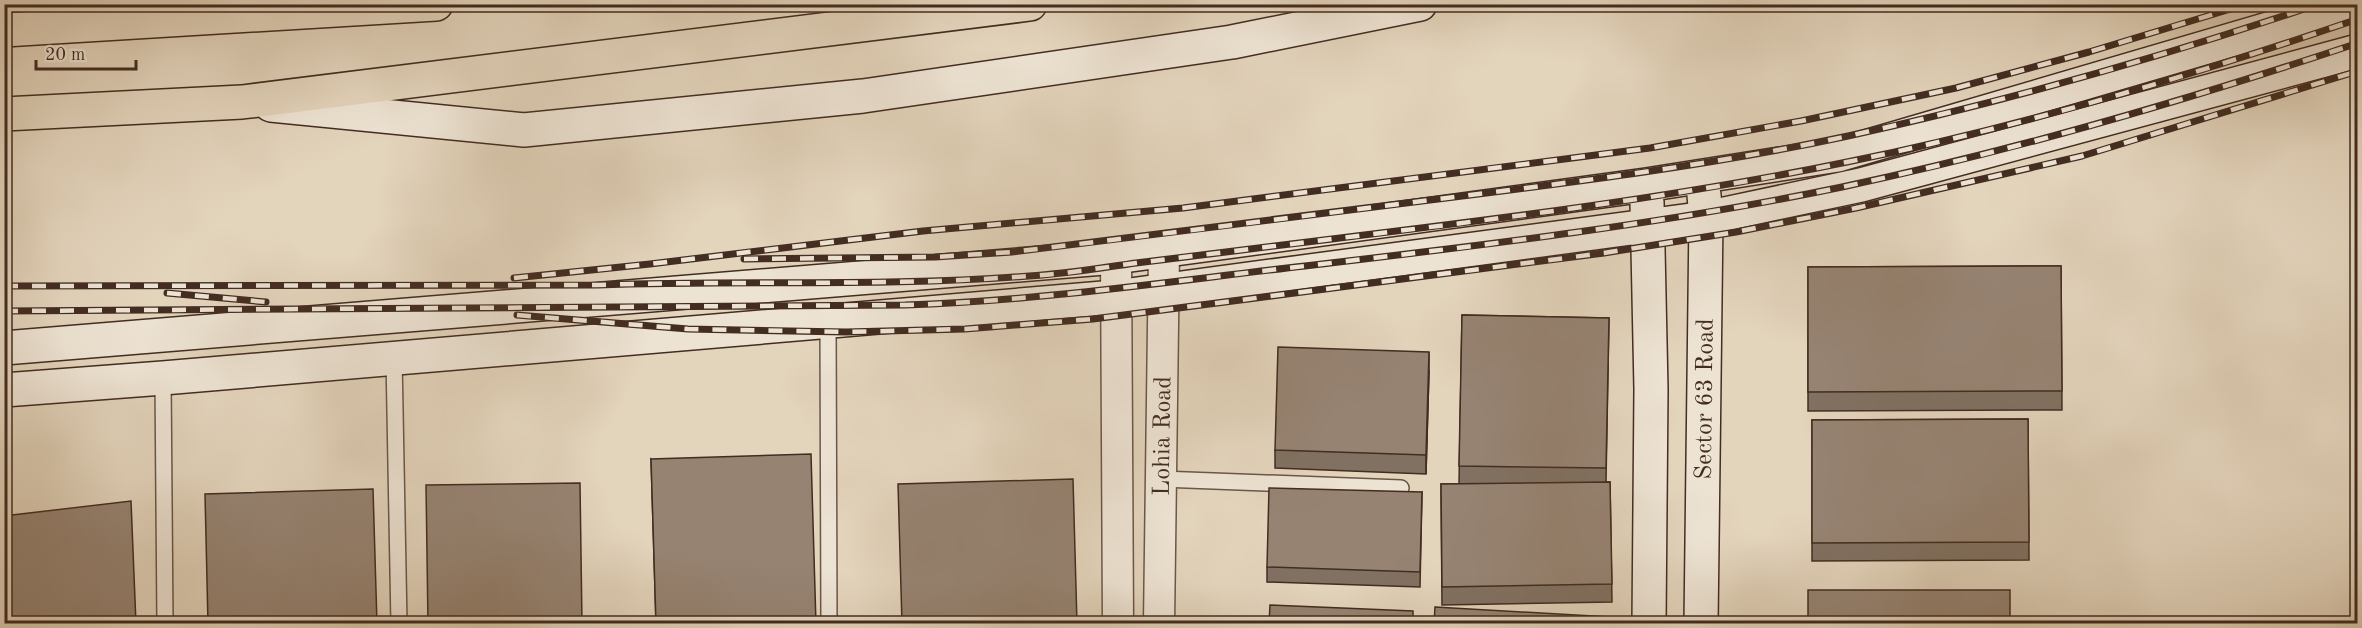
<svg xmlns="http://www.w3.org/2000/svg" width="2362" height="628" viewBox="0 0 2362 628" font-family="'Old Standard TT',serif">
<rect width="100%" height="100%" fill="#e3d4bc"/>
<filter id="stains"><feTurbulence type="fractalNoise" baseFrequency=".00333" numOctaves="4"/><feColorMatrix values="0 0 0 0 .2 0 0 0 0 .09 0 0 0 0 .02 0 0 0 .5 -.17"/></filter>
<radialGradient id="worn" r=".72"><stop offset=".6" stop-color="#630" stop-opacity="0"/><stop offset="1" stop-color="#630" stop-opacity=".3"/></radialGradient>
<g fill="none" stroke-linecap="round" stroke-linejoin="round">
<defs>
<g id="lane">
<path d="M828,322L829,624"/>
<path d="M394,358L399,624"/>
<path d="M163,378L165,624"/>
<path d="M1161,479L1401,488"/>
</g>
<g id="street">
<path d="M1116,257L1118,624"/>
<path id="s1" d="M1159,624L1164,251"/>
</g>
<g id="secondary">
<path d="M271,105L524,130L863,96L1232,42L1420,4"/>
<path d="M1647,202L1651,389L1649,624"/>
<path d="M4,348L1116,257L1646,185L1838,155L2354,4"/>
<path d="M4,390L163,378L1115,297L1706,218L1861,185L2358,51"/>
<path id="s2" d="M1701,624L1706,218L1704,195"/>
</g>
<g id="highway">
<path d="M4,30L436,4"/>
<path d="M4,114L242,102L1030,4"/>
</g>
</defs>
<!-- lane casing -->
<use href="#lane" stroke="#6b5648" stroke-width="18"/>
<!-- street casing -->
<use href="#street" stroke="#6b5648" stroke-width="33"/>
<!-- secondary casing -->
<use href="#secondary" stroke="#432c21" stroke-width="36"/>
<!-- highway casing -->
<use href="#highway" stroke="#432c21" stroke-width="36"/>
<!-- lane -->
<use href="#lane" stroke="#ede3d3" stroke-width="15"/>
<!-- street -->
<use href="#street" stroke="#ede3d3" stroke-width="30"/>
<!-- secondary -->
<use href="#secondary" stroke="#ede3d3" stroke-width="33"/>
<!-- highway -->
<use href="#highway" stroke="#e3d4bc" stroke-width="33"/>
<defs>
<g id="rail">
<path d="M744,259L935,257L1012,252C1154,235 1296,217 1438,199C1575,182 1713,165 1848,136C2007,101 2165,56 2319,4"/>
<path d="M514,278L650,264L923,231L1183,208L1650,148L1801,121L1956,88L2089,52L2247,4"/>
<path d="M4,286L598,285C742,280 885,287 1029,276C1065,274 1100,268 1136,263C1201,255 1267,247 1332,239C1505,218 1677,197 1847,162C2020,127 2191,76 2358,19"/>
<path d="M167,293L266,302"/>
<path d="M4,311L905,305C1039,301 1172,281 1305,266C1485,245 1664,224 1842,187C2017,150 2188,100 2358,43"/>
<path d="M517,315L688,329L846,332L965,329L1093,319L1604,253L1736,232L1856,208L2082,156L2358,71"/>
</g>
</defs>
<!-- rail casing -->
<use href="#rail" stroke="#432c21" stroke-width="7"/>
<!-- rail -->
<use href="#rail" stroke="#ede3d3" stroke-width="4.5" stroke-dasharray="14" stroke-linecap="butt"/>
</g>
<!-- wall -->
<g fill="#817162" stroke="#432c21" stroke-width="1.5">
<path d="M2061,266L2062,410L1808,411V267Z"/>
<path d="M1462,315L1609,318L1606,482H1610L1612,602L1442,605L1441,484H1459Z"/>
<path d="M1429,371L1426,474L1275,468V450Z"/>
<path d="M2028,419L2029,560L1812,561V420Z"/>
<path d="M651,459L816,624H656Z"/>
<path d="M1422,492L1420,587L1267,582V567Z"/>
</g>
<!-- shaded-wall -->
<path fill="#695c50" stroke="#432c21" stroke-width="1.5" d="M1429,352V371L1426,474V455Z"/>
<!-- building -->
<g fill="#968372" stroke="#432c21" stroke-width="1.5">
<path d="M2061,266L2062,391L1808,392V267Z"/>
<path d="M1462,315L1609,318L1606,468L1459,466Z"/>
<path d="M1278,347L1429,352L1426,455L1275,450Z"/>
<path d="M2028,419L2029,542L1812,543V420Z"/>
<path d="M811,454L816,624H656L651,459Z"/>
<path d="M1073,479L1077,624H902L898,484Z"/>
<path d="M1610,482L1612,584L1442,587L1441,484Z"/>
<path d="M580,483L582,624H428L426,485Z"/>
<path d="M1269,488L1422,492L1420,572L1267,567Z"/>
<path d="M373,489L377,624H208L205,494Z"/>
<path d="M131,501L136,624H4V516Z"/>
<rect x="1808" y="590" width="202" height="34"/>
<path d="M1270,605L1413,611V624H1269Z"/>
<path d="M1435,607L1610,617V624H1434Z"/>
</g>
<g text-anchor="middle" stroke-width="4.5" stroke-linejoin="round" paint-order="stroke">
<!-- street labels -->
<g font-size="24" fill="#432c21" stroke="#ede3d3">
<text dy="8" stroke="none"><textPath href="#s2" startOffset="225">Sector 63 Road</textPath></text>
<text dy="8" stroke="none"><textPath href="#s1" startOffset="188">Lohia Road</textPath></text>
</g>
</g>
<!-- margin -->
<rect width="2362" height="628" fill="none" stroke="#e3d4bc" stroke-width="24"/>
<rect x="6" y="6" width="2350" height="616" fill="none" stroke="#432c21" stroke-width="3"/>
<rect x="12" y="12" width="2338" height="604" fill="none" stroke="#432c21" stroke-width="1.5"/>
<!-- scale -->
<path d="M36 60v9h100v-9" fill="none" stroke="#432c21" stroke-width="3"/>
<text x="45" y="60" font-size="18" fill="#432c21" stroke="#ede3d3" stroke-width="4.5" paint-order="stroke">20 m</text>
<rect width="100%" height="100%" filter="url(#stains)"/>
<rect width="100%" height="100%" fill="url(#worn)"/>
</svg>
